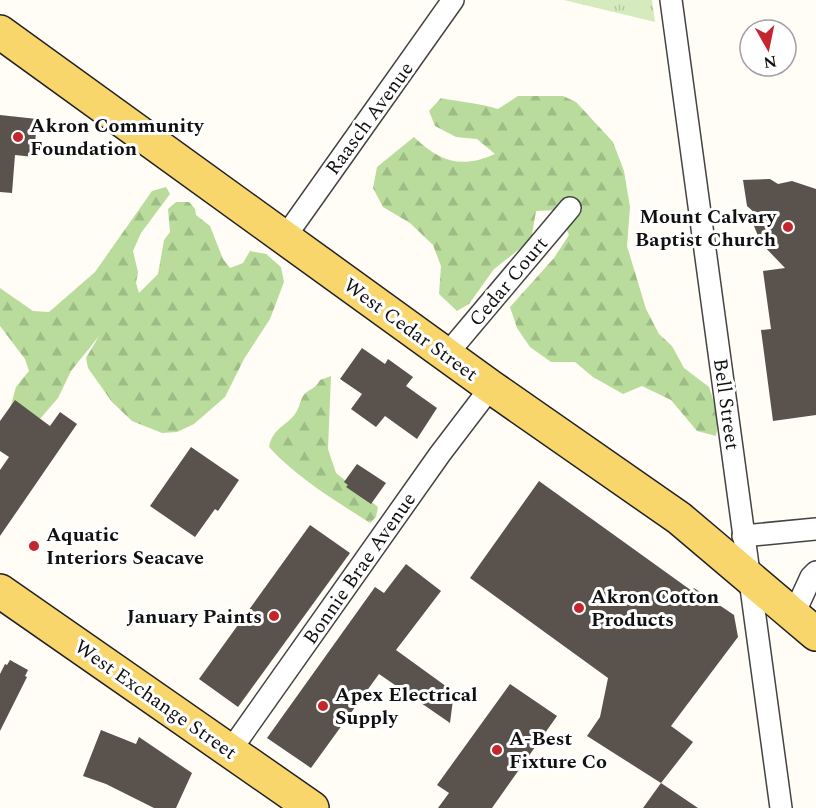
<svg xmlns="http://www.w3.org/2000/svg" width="816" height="808" viewBox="0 0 816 808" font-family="Spectral,serif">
<defs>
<pattern id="grass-tufts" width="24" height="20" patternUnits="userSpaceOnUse" patternTransform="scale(1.5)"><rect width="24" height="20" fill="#d5ebbd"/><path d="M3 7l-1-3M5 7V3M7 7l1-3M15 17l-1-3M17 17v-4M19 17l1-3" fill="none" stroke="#b6c8a1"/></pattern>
<pattern id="forest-firs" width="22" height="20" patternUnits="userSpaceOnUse" patternTransform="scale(1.5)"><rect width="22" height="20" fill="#b9dc9c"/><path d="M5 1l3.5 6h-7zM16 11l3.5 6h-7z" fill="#9ebc85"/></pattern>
</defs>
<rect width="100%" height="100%" fill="#fffdf5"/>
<!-- grass -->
<path fill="url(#grass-tufts)" d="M564,0H652L655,22Z"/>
<!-- forest -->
<g fill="url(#forest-firs)">
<path d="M518,96H563L576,102L613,142L624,171L630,207L627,246L646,309L659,334L672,346L684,368L709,387L719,417L716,436L697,431L671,400L642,386L623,394L593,377L575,362H551L530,347L517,328L510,307L554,258L569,235L558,210L536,211L531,240L494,269L469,304L457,311L439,294L441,266L433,245L410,223L383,207L373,188L377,167L414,137C440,162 461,169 495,154L477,139L456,137L435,126L429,111L441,98C460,102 479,103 498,109Z"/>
<path d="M166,187L170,194L141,233L133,251L138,272L136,283L139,293L158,274L164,240L170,232L168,209L176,202H189L195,209L196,215L210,226L223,259L230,268L243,263L250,251L266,254L281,267L284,282L270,319L244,359L225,397L194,424L177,432L162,433L132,421L112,402L88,368L86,358L99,336L71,371L58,398L39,420L8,416L16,387L29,371L25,359L0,326V288L33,311L49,312L95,272L152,191Z"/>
<path d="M331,376L328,449L336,473L378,507L376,517L370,523C336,501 297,478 269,447C272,429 286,426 295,414C299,409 300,401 303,396C308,389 316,389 320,380Z"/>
</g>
<!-- building -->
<g fill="#5a524d">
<path d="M0,115L37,119L34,157L15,155L12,193L0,192Z"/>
<path d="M770,179L778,184L792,181L816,189V415L773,421L761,330L771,329L763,271L785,268L761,243L754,226L755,213L747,206L743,180Z"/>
<path d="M362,348L385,364L388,359L413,377L406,386L437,408L417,439L385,416L376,427L351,409L362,394L340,379Z"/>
<path d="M15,400L50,426L60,412L77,424L0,536V470L9,457L0,451V421Z"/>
<path d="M191,447L239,480L218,511L215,509L195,537L150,506Z"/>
<path d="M357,464L386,483L371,504L346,487L348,485L344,482Z"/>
<path d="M539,481L692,591L694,588L734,615L738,637L671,726L693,742L661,783L587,736L600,717L608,678L470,578Z"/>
<path d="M310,525L350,553L238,707L199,679Z"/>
<path d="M406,564L441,591L396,650L454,692L450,723L379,674L311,768L267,738L375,587L384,593Z"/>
<path d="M10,660L28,670L25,676L27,677L0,731V674L5,664L7,665Z"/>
<path d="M510,684L557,716L492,808H438L449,793L437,785Z"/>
<path d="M101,730L136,744L139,737L192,773L176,808H154L106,784L83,776Z"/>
<path d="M661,783L698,808H643Z"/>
</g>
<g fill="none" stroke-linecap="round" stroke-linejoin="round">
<defs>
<g id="street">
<path d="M671,0L781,808"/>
<path d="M285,237L453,0"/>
<path d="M447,354L570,208"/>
<path d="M743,536L816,529"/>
<path d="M794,614L811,577L816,572"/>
<path d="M230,751L440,454L491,387"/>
</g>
<g id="primary">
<path d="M0,32L491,387L679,518L816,634"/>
<path d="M0,591L312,808"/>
</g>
</defs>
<!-- street casing -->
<use href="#street" stroke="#444" stroke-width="24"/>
<!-- primary casing -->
<use href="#primary" stroke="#222" stroke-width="36"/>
<!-- street -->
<use href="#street" stroke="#fff" stroke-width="21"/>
<!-- primary -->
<use href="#primary" stroke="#f9d66b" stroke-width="33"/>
</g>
<!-- markers -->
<g fill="#c4262e" stroke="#fff" stroke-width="2">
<circle cx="18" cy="137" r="6"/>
<circle cx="788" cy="227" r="6"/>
<circle cx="34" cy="546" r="6"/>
<circle cx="579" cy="608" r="6"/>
<circle cx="274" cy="616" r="6"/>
<circle cx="323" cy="706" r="6"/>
<circle cx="497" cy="750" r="6"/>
</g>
<g text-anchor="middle" stroke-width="6" stroke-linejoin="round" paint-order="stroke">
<!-- street labels -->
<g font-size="20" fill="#111" stroke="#fff">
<text transform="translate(369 118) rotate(-54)" y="7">Raasch Avenue</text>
<text transform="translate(508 281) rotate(-50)" y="7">Cedar Court</text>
<text transform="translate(411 329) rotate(36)" y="7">West Cedar Street</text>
<text transform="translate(727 404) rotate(82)" y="7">Bell Street</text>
<text transform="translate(359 568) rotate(-55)" y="7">Bonnie Brae Avenue</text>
<text transform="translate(156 699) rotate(35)" y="7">West Exchange Street</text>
</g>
<!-- poi labels -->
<g font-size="20" font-weight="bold" fill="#111" stroke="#fff" text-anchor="start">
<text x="30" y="132">Akron Community<tspan x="30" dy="23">Foundation</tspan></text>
<text x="776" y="223" text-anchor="end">Mount Calvary<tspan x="776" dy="23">Baptist Church</tspan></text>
<text x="46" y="541">Aquatic<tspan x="46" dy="23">Interiors Seacave</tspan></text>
<text x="591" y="603">Akron Cotton<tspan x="591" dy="23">Products</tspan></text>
<text x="262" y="623" text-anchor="end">January Paints</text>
<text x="335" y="701">Apex Electrical<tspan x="335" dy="23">Supply</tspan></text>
<text x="509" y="745">A-Best<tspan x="509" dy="23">Fixture Co</tspan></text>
</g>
</g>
<!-- north arrow -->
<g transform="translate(768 48) rotate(171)"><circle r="28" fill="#ffffff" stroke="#a0a0a0" stroke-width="1.5"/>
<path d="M0-4.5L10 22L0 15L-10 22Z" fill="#c4262e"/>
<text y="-9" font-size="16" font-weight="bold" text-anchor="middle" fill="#111111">N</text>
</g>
</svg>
